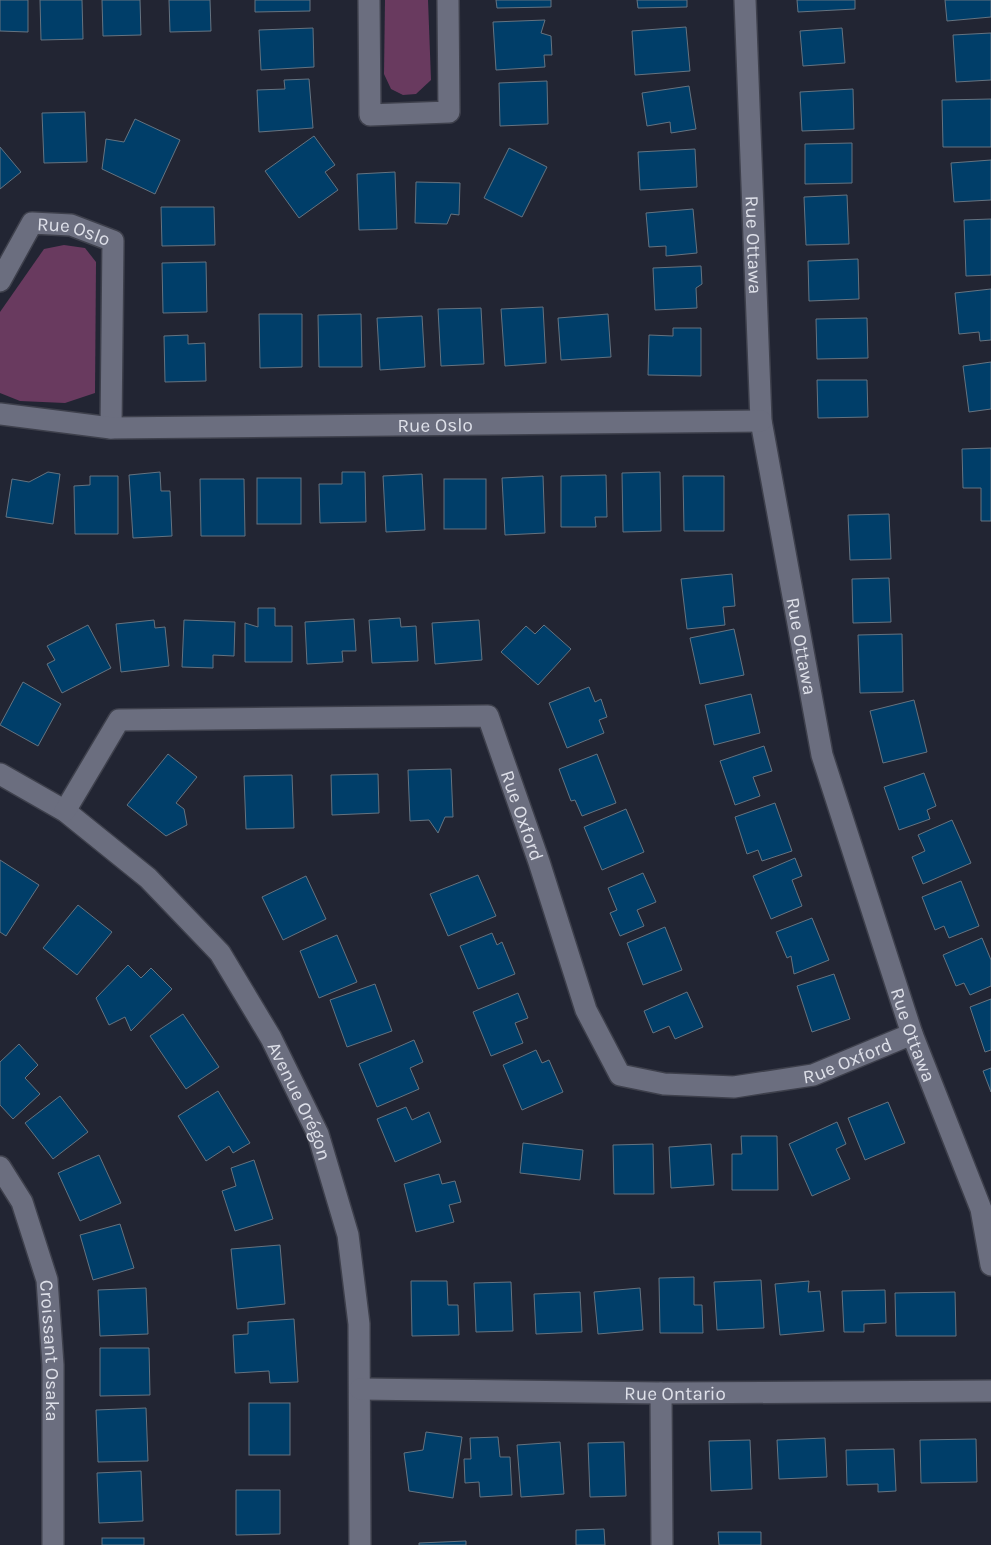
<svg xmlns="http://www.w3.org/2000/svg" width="991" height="1545" viewBox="0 0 991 1545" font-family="Karla,sans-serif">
<rect width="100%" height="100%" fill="#222533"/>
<!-- green -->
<g fill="#693a5f">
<path d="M385,0H428L431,80L416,94L403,95L391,89L384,74Z"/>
<path d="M64,245L85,248L96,262L95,393L65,403L20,401L0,393V312L44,249Z"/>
</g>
<!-- building -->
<g fill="#003e69" stroke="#657380">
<path d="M0,0H28V32L0,31Z"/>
<path d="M40,0H82L83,39L41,40Z"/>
<path d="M102,0H140L141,35L103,36Z"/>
<path d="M169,0H210L211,31L170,32Z"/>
<path d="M255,0H310V11L255,12Z"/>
<path d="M496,0H551V7L497,8Z"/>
<path d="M637,0H687V7L638,8Z"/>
<path d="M797,0H855V9L798,12Z"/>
<path d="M945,0H991V17L947,21Z"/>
<path d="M545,20L541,33L551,36L552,55H544L545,67L496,70L493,22Z"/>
<path d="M686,27L690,71L635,75L632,31Z"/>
<path d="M313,28L314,67L261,70L259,30Z"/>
<path d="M842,28L845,63L803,66L800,31Z"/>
<path d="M991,33V80L956,82L953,35Z"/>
<path d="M309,79L313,128L259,132L257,90L285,89L284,80Z"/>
<path d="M547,81L548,124L500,126L499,83Z"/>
<path d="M689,86L696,129L671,133L670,122L647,126L642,93Z"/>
<path d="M853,89L854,129L802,131L800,92Z"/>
<path d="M991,99V147H943L942,100Z"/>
<path d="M85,112L87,162L44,163L42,113Z"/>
<path d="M135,119L180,140L155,194L102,169L106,139L124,142Z"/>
<path d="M314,136L335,165L325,172L338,190L299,218L265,171Z"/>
<path d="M852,143V183L805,184V144Z"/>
<path d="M0,147L21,172L0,189Z"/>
<path d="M509,148L547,167L522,217L484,198Z"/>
<path d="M695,149L697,187L640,190L638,152Z"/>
<path d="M991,160V200L954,202L951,163Z"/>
<path d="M395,172L397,229L359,230L357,174Z"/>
<path d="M416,182L460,183L459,215L451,214L447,224L415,223Z"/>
<path d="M847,195L849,244L806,245L804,197Z"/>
<path d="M161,207H214L215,245L162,246Z"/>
<path d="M693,209L697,253L666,256V246L649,247L646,213Z"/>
<path d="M991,219V275L966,276L964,220Z"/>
<path d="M858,259L859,299L809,301L808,261Z"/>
<path d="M206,262L207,312L163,313L162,263Z"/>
<path d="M701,266L702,284L696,288L697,308L655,310L653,268Z"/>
<path d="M991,289V340L980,341L979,332L959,334L955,293Z"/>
<path d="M543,307L546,363L505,366L501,309Z"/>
<path d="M481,308L484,364L441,366L438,309Z"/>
<path d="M259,314H302V367L260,368Z"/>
<path d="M361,314L362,367H319L318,315Z"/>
<path d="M608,314L611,357L561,360L558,318Z"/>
<path d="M422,316L425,367L380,370L377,318Z"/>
<path d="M867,318L868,358L817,359L816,319Z"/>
<path d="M673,328H701V376L648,375L649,335L673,336Z"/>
<path d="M188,335V344L205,343L206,381L165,382L164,336Z"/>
<path d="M991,362V409L969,412L963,366Z"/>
<path d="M817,380H867L868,417L818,418Z"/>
<path d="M991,448V521H981V488H963L962,449Z"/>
<path d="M48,472L60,474L53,524L6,517L12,479L29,482Z"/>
<path d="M160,472L161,491H170L172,536L133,538L129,475Z"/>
<path d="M342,472H365L366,522L320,523L319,484H342Z"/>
<path d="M660,472L661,531L623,532L622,473Z"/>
<path d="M422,474L425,530L386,532L383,476Z"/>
<path d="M606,475L607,517H595L596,527H561V476Z"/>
<path d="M90,476H118V534H75L74,486L90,485Z"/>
<path d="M543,476L545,533L505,535L502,478Z"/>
<path d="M683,476H724V531H684Z"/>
<rect x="257" y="478" width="44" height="46"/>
<path d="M200,479H244L245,536H201Z"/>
<rect x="444" y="479" width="42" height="50"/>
<path d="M889,514L891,559L850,560L848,515Z"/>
<path d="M732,574L735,606L723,607L725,625L687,629L681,579Z"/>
<path d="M889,578L891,622L853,623L852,579Z"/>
<path d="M258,608H275V626H292V662H245V623L258,627Z"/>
<path d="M400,618L401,627L416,626L418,661L372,663L369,620Z"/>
<path d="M354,619L356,651H342L343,662L307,664L305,622Z"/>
<path d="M154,620L155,628L165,627L169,666L121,672L116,624Z"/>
<path d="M184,620L235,622L234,656L213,655V668L182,667Z"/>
<path d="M479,620L482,660L435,664L432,623Z"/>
<path d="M88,625L111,668L62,693L47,664L55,660L47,646Z"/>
<path d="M544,625L571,649L538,685L501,652L526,626L535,634Z"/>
<path d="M734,629L744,675L700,684L690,638Z"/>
<path d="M902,634L903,692L860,693L858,635Z"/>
<path d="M23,682L61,704L38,746L0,725Z"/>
<path d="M589,687L595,702L601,699L607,717L599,720L604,733L567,748L549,703Z"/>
<path d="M751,694L760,733L714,745L705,705Z"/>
<path d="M914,700L927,752L883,763L870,711Z"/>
<path d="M764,746L772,771L753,777L760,796L735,805L720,761Z"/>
<path d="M168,754L197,777L176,803L184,809L187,825L166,836L127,805Z"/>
<path d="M597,754L616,803L582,816L575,800L571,801L559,769Z"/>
<path d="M451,769L453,817H445L438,833L429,820L410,821L408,770Z"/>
<path d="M924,773L936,806L927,810L930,819L899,830L884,787Z"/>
<path d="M378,774L379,813L332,815L331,775Z"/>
<path d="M292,775L294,828L246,829L244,776Z"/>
<path d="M775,803L792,851L762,861L758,850L747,854L735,817Z"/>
<path d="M626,809L644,852L602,870L584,827Z"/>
<path d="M952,820L971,863L923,884L912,857L925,851L918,835Z"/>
<path d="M795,858L802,876L792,880L802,906L771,919L753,876Z"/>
<path d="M0,860L39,885L6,936L0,932Z"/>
<path d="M643,873L656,902L637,910L644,926L620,936L610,913L617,910L608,888Z"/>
<path d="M478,875L496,916L448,936L430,894Z"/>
<path d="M306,876L326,919L283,940L262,897Z"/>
<path d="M961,881L979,926L949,938L944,926L935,930L922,897Z"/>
<path d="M78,905L112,932L77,975L43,948Z"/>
<path d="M812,918L829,960L794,974L791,956L787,958L776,932Z"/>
<path d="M665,927L682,970L643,985L627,943Z"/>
<path d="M492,933L497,945L502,942L515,974L478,989L460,946Z"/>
<path d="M337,935L357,982L319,998L300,951Z"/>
<path d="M982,938L991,960V986L970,995L964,983L956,986L943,955Z"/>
<path d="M128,965L141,978L151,968L172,989L131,1031L125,1017L109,1025L96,998Z"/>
<path d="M834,974L850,1019L812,1032L797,986Z"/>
<path d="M375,984L392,1031L347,1047L330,1000Z"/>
<path d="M687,992L703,1027L675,1039L669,1026L653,1033L644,1011Z"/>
<path d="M518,993L528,1018L515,1023L523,1043L491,1056L473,1012Z"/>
<path d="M991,999V1050L985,1052L970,1007Z"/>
<path d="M183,1014L219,1067L186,1089L150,1036Z"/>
<path d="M414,1040L423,1062L410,1068L419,1089L377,1107L359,1064Z"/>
<path d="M19,1044L38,1065L25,1078L40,1094L13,1119L0,1105V1062Z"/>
<path d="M536,1050L542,1063L549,1060L563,1092L522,1110L503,1065Z"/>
<path d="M991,1068V1092L983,1071Z"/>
<path d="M218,1091L250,1143L233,1153L229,1146L206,1161L178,1116Z"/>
<path d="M60,1096L88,1132L53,1159L25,1123Z"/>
<path d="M888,1102L905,1143L865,1160L848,1118Z"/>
<path d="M406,1107L412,1120L429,1112L441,1142L395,1162L377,1119Z"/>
<path d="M837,1122L846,1144L836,1149L850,1179L812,1196L789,1144Z"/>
<path d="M741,1136H777L778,1190H732V1154H742Z"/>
<path d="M523,1143L583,1150L580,1180L520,1173Z"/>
<path d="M653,1144L654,1194H614L613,1145Z"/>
<path d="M711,1144L714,1185L671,1188L669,1147Z"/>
<path d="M99,1155L121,1203L80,1221L58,1173Z"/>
<path d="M254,1160L273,1219L235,1231L222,1191L236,1186L231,1168Z"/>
<path d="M439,1174L442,1184L455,1181L461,1202L449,1205L454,1222L416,1232L404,1184Z"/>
<path d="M120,1224L134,1268L93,1280L80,1235Z"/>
<path d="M280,1245L285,1304L237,1309L231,1249Z"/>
<path d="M694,1277V1305H702L703,1333H660L659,1278Z"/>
<path d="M761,1280L764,1328L717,1330L714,1282Z"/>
<path d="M411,1281H447L448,1305H458L459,1335L412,1336Z"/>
<path d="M809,1281L808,1292L820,1291L824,1331L780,1335L775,1284Z"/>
<path d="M511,1282L513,1331L476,1332L474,1283Z"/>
<path d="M146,1288L148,1334L100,1336L98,1290Z"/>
<path d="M640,1288L643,1330L598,1334L594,1292Z"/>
<path d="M885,1290L886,1323L864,1324V1332H844L842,1291Z"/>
<path d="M580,1292L582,1332L536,1334L534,1294Z"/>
<path d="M955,1292L956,1336H896L895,1293Z"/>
<path d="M294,1319L298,1382L270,1383L269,1371L235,1373L233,1335L248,1334V1322Z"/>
<path d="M100,1348H149L150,1395L100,1396Z"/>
<rect x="249" y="1403" width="41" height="52"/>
<path d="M146,1408L148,1461L98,1462L96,1410Z"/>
<path d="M426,1432L462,1437L453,1498L409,1491L404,1453L423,1450Z"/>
<path d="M498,1437L500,1457H510L512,1495L480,1497L479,1482L465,1483L464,1459H471L470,1438Z"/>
<path d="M825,1438L827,1477L779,1479L777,1440Z"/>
<path d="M976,1439L977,1482L921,1483L920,1440Z"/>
<path d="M750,1440L752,1489L711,1491L709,1441Z"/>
<path d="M560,1442L564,1494L521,1497L517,1445Z"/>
<path d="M624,1442L626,1496L590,1497L588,1443Z"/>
<path d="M894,1449L896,1491L878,1492V1484L847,1485L846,1450Z"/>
<path d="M141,1471L143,1521L99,1523L97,1473Z"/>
<path d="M236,1490H280V1534L236,1535Z"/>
<path d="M604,1529L605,1545H576V1530Z"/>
<path d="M718,1532H761V1545H719Z"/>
<rect x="102" y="1538" width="42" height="7"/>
<path d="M466,1541V1545H419V1543Z"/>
</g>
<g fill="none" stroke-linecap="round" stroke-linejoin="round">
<defs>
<g id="minor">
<path d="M369,0L370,115L449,112L448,0"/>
<path id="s1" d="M745,0L761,421L822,755L912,1034L981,1209L991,1265"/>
<path id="s2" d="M0,281L32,223L71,225L113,241L111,428"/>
<path id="s3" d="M0,414L111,428L761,421"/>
<path id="s4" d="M0,774L65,811L148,878L220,953L271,1038L318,1134L348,1235L359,1324L360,1545"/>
<path id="s5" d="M65,811L119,720L488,716L539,862L586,1010L620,1075L664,1084L734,1087L813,1075L912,1034"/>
<path id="s6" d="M0,1167L22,1202L47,1280L53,1365V1545"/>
<path id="s7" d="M360,1389L661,1393L991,1391"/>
<path d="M661,1393L662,1545"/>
</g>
</defs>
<!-- minor casing -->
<use href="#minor" stroke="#3e404c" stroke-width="24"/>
<!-- minor -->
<use href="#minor" stroke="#6b6e7f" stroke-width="21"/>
</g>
<g text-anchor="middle" stroke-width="4" stroke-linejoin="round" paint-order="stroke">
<!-- street labels -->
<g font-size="19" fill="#dee0e9" stroke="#0d0e15">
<text dy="7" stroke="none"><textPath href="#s2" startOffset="109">Rue Oslo</textPath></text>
<text dy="7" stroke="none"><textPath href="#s1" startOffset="245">Rue Ottawa</textPath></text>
<text dy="7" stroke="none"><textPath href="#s3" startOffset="436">Rue Oslo</textPath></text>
<text dy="7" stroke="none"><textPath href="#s1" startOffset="650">Rue Ottawa</textPath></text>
<text dy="7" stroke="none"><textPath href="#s5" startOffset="580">Rue Oxford</textPath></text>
<text dy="7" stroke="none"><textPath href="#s1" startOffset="1055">Rue Ottawa</textPath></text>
<text dy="7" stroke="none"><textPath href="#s5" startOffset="1090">Rue Oxford</textPath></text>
<text dy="7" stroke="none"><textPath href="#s4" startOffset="454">Avenue Orégon</textPath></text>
<text dy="7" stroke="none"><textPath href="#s6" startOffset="194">Croissant Osaka</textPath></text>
<text dy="7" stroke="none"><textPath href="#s7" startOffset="315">Rue Ontario</textPath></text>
</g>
</g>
</svg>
